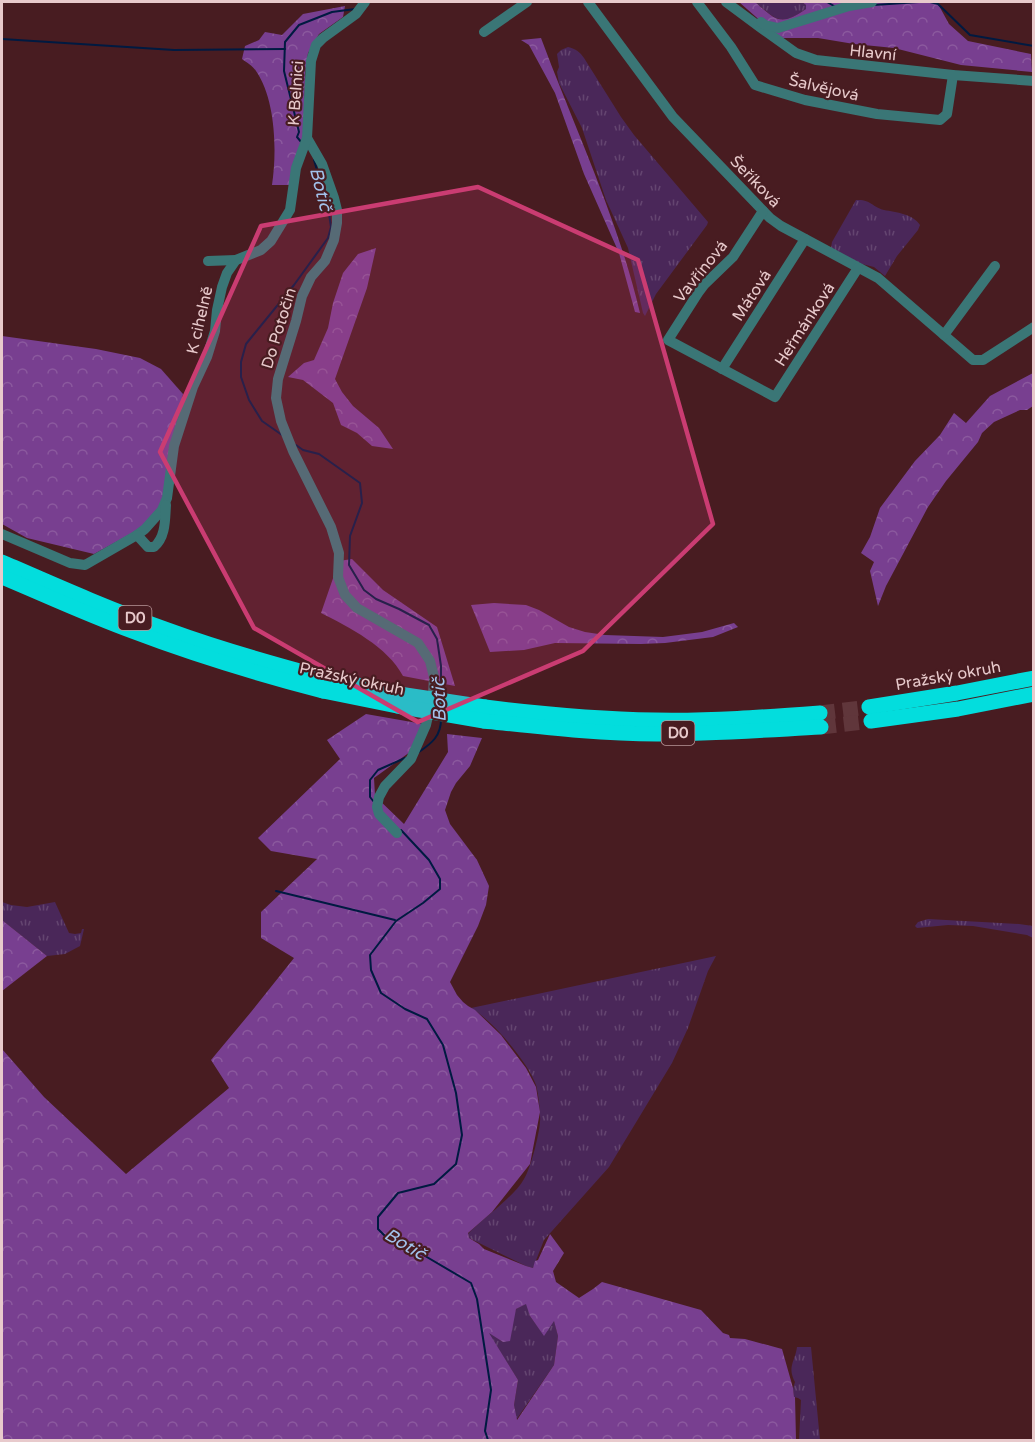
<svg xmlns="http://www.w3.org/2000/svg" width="1035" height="1442" viewBox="0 0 1035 1442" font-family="'Varela Round',sans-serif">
<defs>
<pattern id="grass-tufts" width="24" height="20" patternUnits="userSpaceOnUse" patternTransform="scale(1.5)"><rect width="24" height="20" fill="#4a2759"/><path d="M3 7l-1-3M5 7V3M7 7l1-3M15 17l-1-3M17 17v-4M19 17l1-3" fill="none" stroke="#644570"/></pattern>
<pattern id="forest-crowns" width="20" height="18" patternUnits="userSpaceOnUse" patternTransform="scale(1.5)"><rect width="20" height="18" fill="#783f90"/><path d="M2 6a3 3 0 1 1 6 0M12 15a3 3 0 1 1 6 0" fill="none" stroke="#8b599e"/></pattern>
</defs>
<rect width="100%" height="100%" fill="#481c21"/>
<!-- grass -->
<g fill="url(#grass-tufts)">
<path d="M755,2H802L806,5V9C780,27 777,20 755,2Z"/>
<path d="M568,47C576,49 580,52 584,58L621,117L634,135L708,222L707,225L656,294L645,316L643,313L628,248L606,200L582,128L559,83L557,72L559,67L557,54L561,50Z"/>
<path d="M856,200C871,199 872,207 884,210C896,212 913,214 920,225L918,230L897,256L885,276L874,267L862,264L831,248L832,242Z"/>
<path d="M2,902L11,905L27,907L55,902L69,933L75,934L81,933L82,929H84L80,946L65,954L47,956L2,920Z"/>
<path d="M928,919L1019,924L1033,926V938L1027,935L973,926L948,925L917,928L915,926L918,922Z"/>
<path d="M716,956L708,971L688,1028L672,1063L609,1167L544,1240L533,1268L526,1266L469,1238L468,1234C483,1218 514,1197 524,1179C531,1168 539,1135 540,1122C541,1115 538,1091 536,1085C528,1062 492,1020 471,1008Z"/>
<path d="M527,1303L530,1316L544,1335L554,1320L558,1336L554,1365L516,1420L514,1405L518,1380L487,1331L503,1342L516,1309Z"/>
<path d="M797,1347H811L820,1440H799L801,1400L798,1398L794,1397L793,1389L795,1382C787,1366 795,1362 797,1347Z"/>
</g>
<!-- forest -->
<g fill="url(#forest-crowns)" fill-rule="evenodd">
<path d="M739,2H755C776,20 780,27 806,9V5L802,2H937L949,24L968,41L1031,54L1032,72L961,65L894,48L854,44L818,38H780Z"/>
<path d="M345,6L343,17L319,34L308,53L305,73L304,135L290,185H272C277,152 276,100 256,71C253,66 246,62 242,59L245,46L259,40L265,32L282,35L303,14Z"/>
<path d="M541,38C575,129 618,219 640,313L635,312L619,253L584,174L555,93L529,45L521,40Z"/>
<path d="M376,248L367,288L335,379L342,392L353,406L379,428L393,449L372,446L357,433L341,425L333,403L303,380L288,377L304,363L314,360L328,328L333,303L343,273L358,254Z"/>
<path d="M2,336L96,349L140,358L161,369L183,394L162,504L145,526L94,554L27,538L2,524Z"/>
<path d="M1033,373V406L1027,410H1020L994,422L982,433L978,442L946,481L928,507L886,586L878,606L870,571L874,562L861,553L870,537L880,508L915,461L940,435L954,413L966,423L990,396Z"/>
<path d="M352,559L383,590L437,627L455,686L403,676C388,647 349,627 321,613L339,561Z"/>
<path d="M494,603L526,605L539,610L569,627L585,632L605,635L663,637L702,632L734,623L738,627L713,637L665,643L641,644L555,643L524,650L490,652L471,605Z"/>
<path d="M366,714L423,724L410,752L374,778L375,796L404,824L448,752L447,734L482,738L470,766L456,783L451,792L445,810L450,824L477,860L489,886L486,905L478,926L450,982L457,995L463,1002L468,1006L475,1010L501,1035L526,1068L536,1087L540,1112L530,1164L492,1212L468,1233L469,1238L479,1244L484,1249L526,1266L533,1268L535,1261L538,1260L550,1234L564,1253L553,1271L556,1282L579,1298L593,1289L602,1282L701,1310L723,1333L729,1335L730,1338L745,1339L782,1349L793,1388L794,1397H795L796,1440H2V1049L44,1097L126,1174L229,1088L211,1060L251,1012L294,958L261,938V912L317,859L271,851L258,838L340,759L327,740ZM526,1304L530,1316L544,1336L554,1321L558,1336L554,1365L517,1420L514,1405L518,1380L489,1333L503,1342L510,1341L516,1309Z"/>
<path d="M2,920L47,956L2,991Z"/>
</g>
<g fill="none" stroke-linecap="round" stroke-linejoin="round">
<!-- stream -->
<g stroke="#001a41" stroke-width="2">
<path d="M827,2L834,6"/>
<path d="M930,2L938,4L970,35L1034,46"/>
<path d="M874,5L919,2"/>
<path d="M2,39L174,50L285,49"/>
<path d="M302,143L297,137L299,132L284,71L285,42L299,25L332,12L355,9"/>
<path d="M282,435L262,421L249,400L241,377V362L246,344L294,285L328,238L331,227L328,207L314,160"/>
<path d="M296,445L303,450L319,454L360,483L362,503L350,536L349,565L364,590L376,599L399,609L429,625L437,639L441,666V696"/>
<path d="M419,752C432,743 441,736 441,719"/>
<path d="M374,802L370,797V780L378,770L405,758"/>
<path d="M401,830L429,860L440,879V889L423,903L396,921L370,955L371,970L381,993L405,1009L427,1019L443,1045L456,1093L462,1135L456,1164L434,1184L398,1193L378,1217V1229L385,1236L420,1253L471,1283L477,1299L491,1390L485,1431L488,1440"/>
<path d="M276,891L395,920"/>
</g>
<!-- highway-tunnel -->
<g stroke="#60363b" stroke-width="15" stroke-dasharray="15 8" stroke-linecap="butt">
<path d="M820,713L869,707"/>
<path d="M821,727L871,721"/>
</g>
<!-- minor -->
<g stroke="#3a7676" stroke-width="10">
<path d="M588,2L673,117L770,218L781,226L878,278L973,360H983L1034,327"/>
<path d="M697,2L731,47L755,85L805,100L877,114L940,120L947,114L953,75"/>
<path d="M726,2L761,28L796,53L816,60L953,75L1034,81"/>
<path d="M761,22L765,25L778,28L849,6L872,2"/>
<path d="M484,32L527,2"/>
<path d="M307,138L322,164L334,198L337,210V223L334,240L325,261L311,277L302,296L296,321L278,379L276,398L281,421L293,451L331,527L339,553L338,577L345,595L357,608L418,643L430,661L434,677L433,694L426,725L411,759L385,786L379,797L377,807L379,814L397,833"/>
<path d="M763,211L733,257L704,285L698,293L668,340L775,397L858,268"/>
<path d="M208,261L236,260"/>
<path d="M944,335L995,266"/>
<path d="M722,369L805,239"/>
<path d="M2,534L70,563L85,565L137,535L145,529L162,510L167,498L174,446L193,387L207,357L215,331L217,310L222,287L227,273L236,260L261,250L271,241L290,210L296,168L307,138L311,61L316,45L323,38L356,14L365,2"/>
<path d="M137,535L148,547H154C166,537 165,519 166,505"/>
</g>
<!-- highway -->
<g stroke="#03dddd" stroke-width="15">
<path d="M2,562C57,586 111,610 168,630C220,649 273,664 326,678"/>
<path d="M2,577C45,595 88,615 132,631C195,655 258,674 323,691"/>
<path d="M485,707C542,714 598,719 655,720C710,721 765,717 820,713"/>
<path d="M869,707L957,693L1034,678"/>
<path d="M484,721C541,727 599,734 657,734C711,734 766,730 821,727"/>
<path d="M871,721L958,709L1034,694"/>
</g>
<!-- highway-bridge -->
<g stroke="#03dddd" stroke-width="15">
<path d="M326,678L399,694L485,707"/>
<path d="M323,691L397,706L484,721"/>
</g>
</g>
<!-- marked area -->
<path fill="#ca3c72" fill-opacity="0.2" stroke="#ca3c72" stroke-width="4.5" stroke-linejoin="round" d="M478,187L638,260L713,524L583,651L418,722L254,628L160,452L261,226Z"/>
<g text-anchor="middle" stroke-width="4.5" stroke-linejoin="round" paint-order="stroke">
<!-- shield labels -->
<g fill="#481c21" stroke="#b89699" stroke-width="1.5">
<rect x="118.5" y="606" width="33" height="24" rx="4.5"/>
<rect x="661.5" y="721" width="33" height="24" rx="4.5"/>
</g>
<g font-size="15" font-weight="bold" fill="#e8cacc">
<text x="135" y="623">D0</text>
<text x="678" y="738">D0</text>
</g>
<!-- street labels -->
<g font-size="16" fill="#e8cacc" stroke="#481c21">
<text transform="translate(873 52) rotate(6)" y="6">Hlavní</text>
<text transform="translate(824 87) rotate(13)" y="6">Šalvějová</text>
<text transform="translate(295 93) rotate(-86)" y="6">K Belnici</text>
<text transform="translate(756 181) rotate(46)" y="6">Šeříková</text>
<text transform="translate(700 271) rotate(-51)" y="6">Vavřínová</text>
<text transform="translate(751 295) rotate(-57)" y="6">Mátová</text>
<text transform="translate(199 320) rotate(-77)" y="6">K cihelně</text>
<text transform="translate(804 324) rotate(-57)" y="6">Heřmánková</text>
<text transform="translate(278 328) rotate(-73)" y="6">Do Potočin</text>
<text transform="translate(948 675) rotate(-10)" y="6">Pražský okruh</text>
<text transform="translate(352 678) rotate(12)" y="6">Pražský okruh</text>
</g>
<!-- water labels -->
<g font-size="18" font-style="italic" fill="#a2c2eb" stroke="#481c21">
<text transform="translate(321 189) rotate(76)" y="6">Botič</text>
<text transform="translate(439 700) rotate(-92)" y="6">Botič</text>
<text transform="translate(405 1244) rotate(31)" y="6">Botič</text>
</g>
</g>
<!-- border -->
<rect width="1035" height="1442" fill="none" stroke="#e8cacc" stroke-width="6"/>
</svg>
